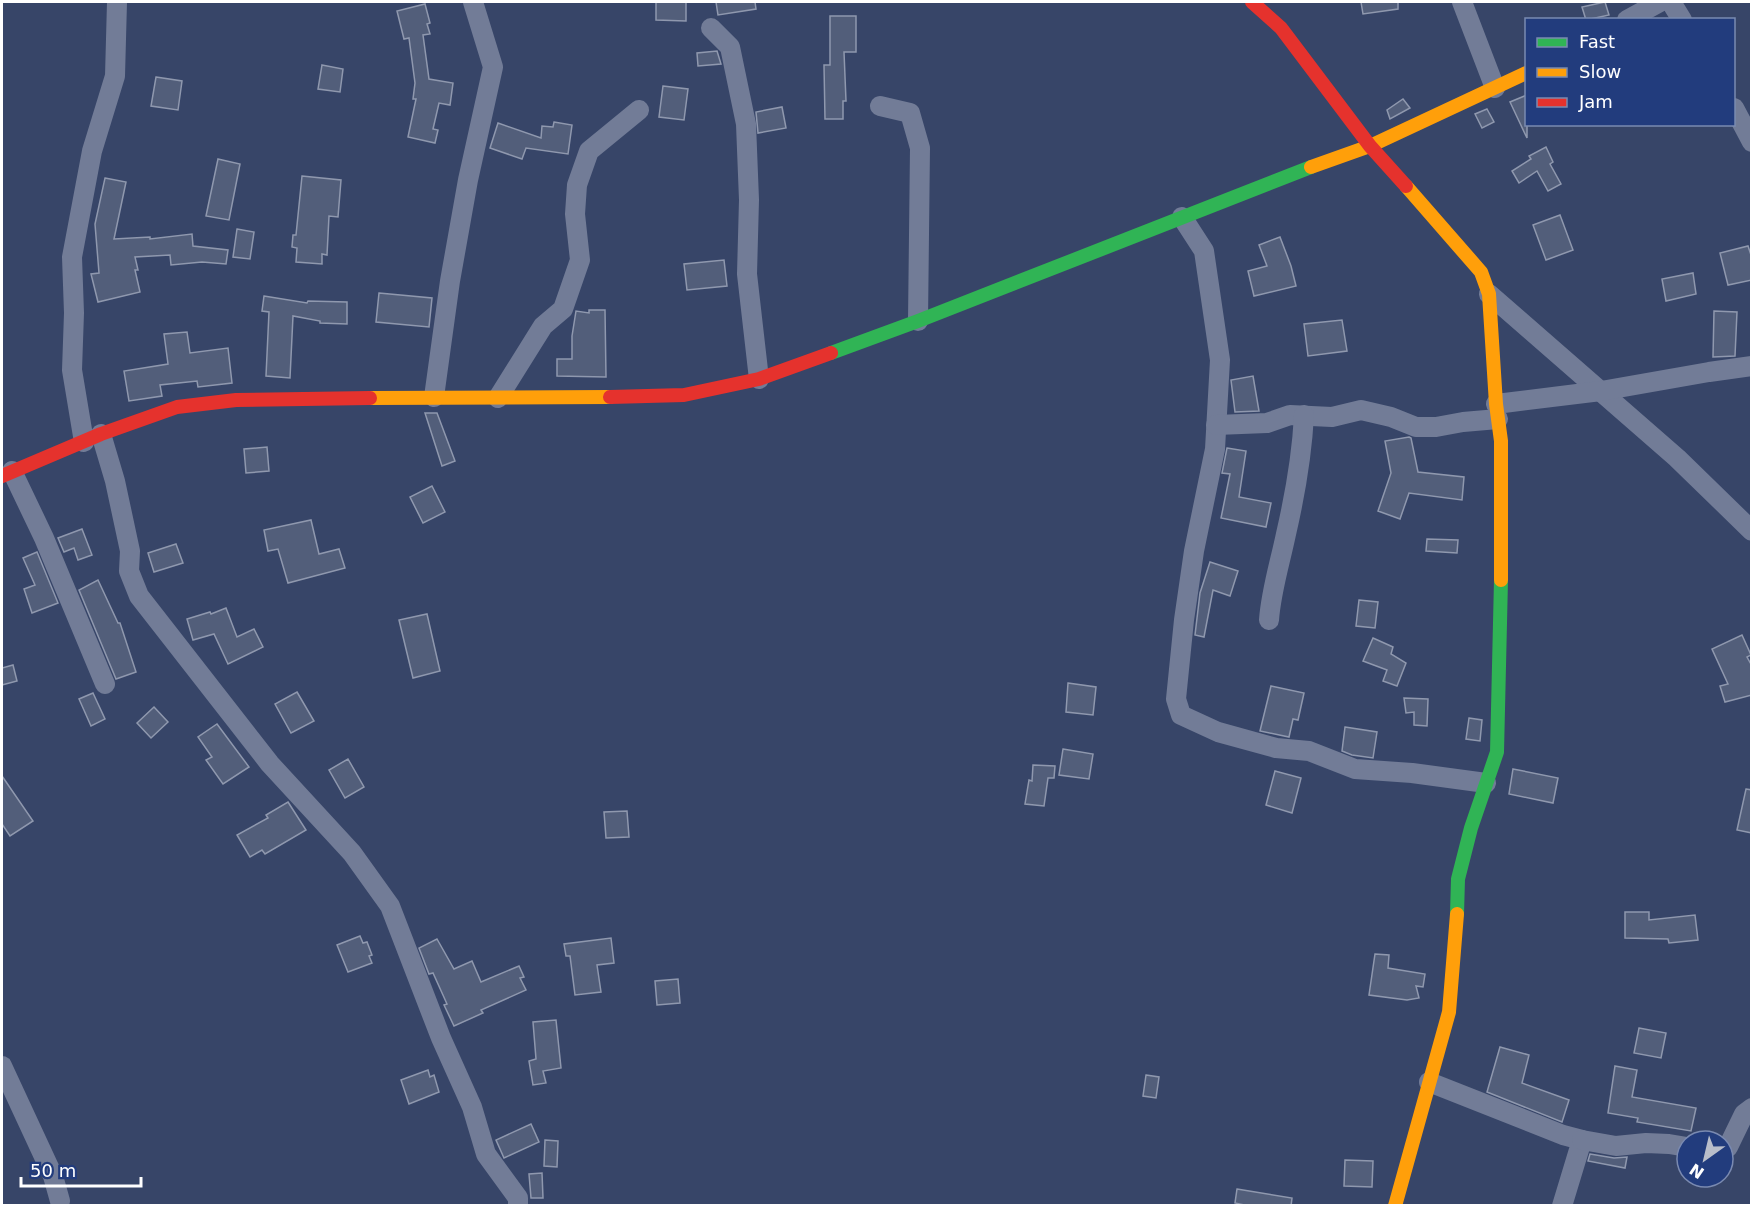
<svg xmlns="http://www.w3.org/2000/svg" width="1753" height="1207" viewBox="0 0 1753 1207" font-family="'DejaVu Sans',sans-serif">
<rect width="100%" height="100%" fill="#374568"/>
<!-- building -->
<g fill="#525e7a" stroke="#8f98ae" stroke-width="1.5">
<path d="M656,2H686V21L656,20Z"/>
<path d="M716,2H755L756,9L718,15Z"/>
<path d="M1361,2H1398V9L1363,14Z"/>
<path d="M1605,2L1609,15L1586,20L1582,7Z"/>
<path d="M425,4L430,23L427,24L430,34L423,35L429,79L453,83L450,105L439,103L433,129L438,130L435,143L408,137L416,99H413L415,83L409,38L404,39L397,11Z"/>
<path d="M830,16H856V52H844L846,101H843V119H825L824,65H830Z"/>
<path d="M717,51L721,64L698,66L697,53Z"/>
<path d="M322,65L343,69L340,92L318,89Z"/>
<path d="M156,77L182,81L178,110L151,106Z"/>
<path d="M663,86L688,89L684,120L659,117Z"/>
<path d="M1527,95V138L1510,102Z"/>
<path d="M1403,99L1410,108L1390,119L1387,110Z"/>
<path d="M782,107L786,128L758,133L756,112Z"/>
<path d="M1487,109L1494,122L1482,128L1475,114Z"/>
<path d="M554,122L572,125L568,154L526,148L522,159L490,148L498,123L541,138L542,126L553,127Z"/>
<path d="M1546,147L1553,162L1550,164L1561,184L1548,191L1537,171L1519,183L1512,171L1531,159L1529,156Z"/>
<path d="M218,159L240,164L229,220L206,216Z"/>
<path d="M302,176L341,180L338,217L329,216L327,255L322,254V264L296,262L297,248L292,247L293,235H296Z"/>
<path d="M105,178L126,182L114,239L150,237V239L192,234L193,246L228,250L226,264L202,262L171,265L170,255L135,257L138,270H135L140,292L98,302L91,274L99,273L95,224Z"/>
<path d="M1560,215L1573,250L1546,260L1533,225Z"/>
<path d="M237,229L254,232L250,259L233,257Z"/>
<path d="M1280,237L1291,266L1296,286L1254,296L1248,271L1267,266L1259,245Z"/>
<path d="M1748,246L1752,258V280L1728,285L1720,253Z"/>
<path d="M724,260L727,286L687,290L684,264Z"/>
<path d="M1693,273L1696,294L1666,301L1662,279Z"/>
<path d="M379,293L432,298L429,327L376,322Z"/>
<path d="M264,296L307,303L308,301L347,302V324L320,323V321L293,316L290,378L266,376L269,312L262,311Z"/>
<path d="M589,310H605L606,377L557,376V359H572V336L576,311L589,313Z"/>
<path d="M1714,311L1737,312L1735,356L1713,357Z"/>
<path d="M1342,320L1347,351L1308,356L1304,324Z"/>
<path d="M187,332L190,353L228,348L232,383L198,387L197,381L160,385L162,396L129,401L124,371L168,364L164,334Z"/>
<path d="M1253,376L1259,411L1235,412L1231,380Z"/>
<path d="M425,413H437L455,461L442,466Z"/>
<path d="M1409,437L1411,438L1418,472L1464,477L1462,500L1409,493L1400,519L1378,511L1391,473L1385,441Z"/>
<path d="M267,447L269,471L246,473L244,449Z"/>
<path d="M1227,448L1246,451L1239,497L1271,503L1266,527L1221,518L1230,474L1222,473Z"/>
<path d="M432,486L445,512L423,523L410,497Z"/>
<path d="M311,520L319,554L339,549L345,568L288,583L278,549L268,551L264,530Z"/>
<path d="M82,529L92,555L78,560L74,548L64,552L58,538Z"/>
<path d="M1427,539L1458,540L1457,553L1426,551Z"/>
<path d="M176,544L183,563L154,572L148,553Z"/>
<path d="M37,552L58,603L32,613L24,589L35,585L23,558Z"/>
<path d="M1210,562L1238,571L1230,596L1213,590L1204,637L1195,635L1200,593Z"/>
<path d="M98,580L118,623H120L136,672L116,679L79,590Z"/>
<path d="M1359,600L1378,602L1375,628L1356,626Z"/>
<path d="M226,608L237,637L254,629L263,647L228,664L214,634L193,640L187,619L210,612L211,614Z"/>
<path d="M427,614L440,671L413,678L399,620Z"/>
<path d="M1742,635L1751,655L1747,657L1752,666V695L1725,702L1720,686L1728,684L1712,649Z"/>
<path d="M1373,638L1393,647L1391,654L1406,663L1397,686L1383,681L1387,670L1363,661Z"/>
<path d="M13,665L17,681L2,685V668Z"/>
<path d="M1068,683L1096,687L1093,715L1066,712Z"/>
<path d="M1271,686L1304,693L1298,720L1293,719L1289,737L1260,731Z"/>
<path d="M297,692L314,721L291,733L275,704Z"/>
<path d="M93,693L105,719L91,726L79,699Z"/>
<path d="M1404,698L1428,699L1427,726L1414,725V712L1406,713Z"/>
<path d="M154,707L168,722L151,738L137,723Z"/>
<path d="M1469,718L1482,720L1480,741L1466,739Z"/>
<path d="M217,724L249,767L223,784L206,760L212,757L198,737Z"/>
<path d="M1345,727L1377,732L1373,758L1352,755L1342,751Z"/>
<path d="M1063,749L1093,754L1089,779L1059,775Z"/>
<path d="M348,759L364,787L345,798L329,770Z"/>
<path d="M1033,765L1055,766L1054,778H1048L1044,806L1025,804L1029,780L1032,781Z"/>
<path d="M1513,769L1558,778L1553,803L1509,794Z"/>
<path d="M1275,771L1301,778L1292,813L1266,805Z"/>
<path d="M2,776L33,821L10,836L2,824Z"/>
<path d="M1746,789L1752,790V833L1737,830Z"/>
<path d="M288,802L306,830L265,854L262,850L250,857L237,835L268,818L266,815Z"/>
<path d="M627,811L629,837L606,838L604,812Z"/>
<path d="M1625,912H1649V920L1695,915L1698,940L1669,943L1668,939L1625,938Z"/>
<path d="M360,936L363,943L367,942L372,955L369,956L372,963L348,972L337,945Z"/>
<path d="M611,938L614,963L597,965L601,992L575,995L570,956H566L564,944Z"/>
<path d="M437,939L454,969L472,961L481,982L519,966L524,977L520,978L526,990L481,1010L483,1013L454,1026L444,1005L447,1004L433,973L429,974L419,948Z"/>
<path d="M1375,954L1389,955L1388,968L1425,974L1423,987L1416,986L1419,998L1407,1000L1369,995Z"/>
<path d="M678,979L680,1003L657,1005L655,981Z"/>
<path d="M556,1020L561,1068L543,1071L546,1083L533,1085L529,1061L536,1059L533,1022Z"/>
<path d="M1639,1028L1666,1033L1661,1058L1634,1053Z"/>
<path d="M1500,1047L1529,1055L1522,1083L1569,1100L1562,1122L1487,1092Z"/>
<path d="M1615,1066L1637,1070L1632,1097L1696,1108L1691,1131L1637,1122L1638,1118L1608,1113Z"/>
<path d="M428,1070L430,1077L434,1075L439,1092L409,1104L401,1080Z"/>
<path d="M1146,1075L1159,1077L1156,1098L1143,1096Z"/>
<path d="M531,1124L539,1142L504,1158L496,1140Z"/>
<path d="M545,1140L558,1141L557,1167L544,1166Z"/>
<path d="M1590,1154L1614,1158L1627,1157L1625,1168L1588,1161Z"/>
<path d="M1345,1160L1373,1161L1372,1187L1344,1186Z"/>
<path d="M542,1173L543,1198H531L529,1174Z"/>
<path d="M1237,1189L1292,1198L1291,1206H1249L1235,1203Z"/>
</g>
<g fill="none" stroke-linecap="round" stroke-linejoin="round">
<!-- street -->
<g stroke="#727c97" stroke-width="20">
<path d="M1462,2L1495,88"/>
<path d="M1671,2L1682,20"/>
<path d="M1627,20L1660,2"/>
<path d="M711,28L730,47L746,124L749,200L747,274L759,379"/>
<path d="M880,106L910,113L920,148L918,321"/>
<path d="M1734,108L1752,142"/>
<path d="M1182,217L1204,251L1220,360L1215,449L1194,551L1184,620L1176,699L1181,715L1218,732L1276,748L1309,751L1355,769L1412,773L1486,783"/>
<path d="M1489,294L1677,458L1752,531"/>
<path d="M434,397L450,281L468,180L493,67L473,2"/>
<path d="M498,398L543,326L563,309L580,260L575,214L577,185L589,151L639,110"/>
<path d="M1496,404L1601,391L1709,372L1752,366"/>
<path d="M1216,425L1267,423L1290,415L1332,417L1361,410L1391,417L1416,427H1436L1463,422L1498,419"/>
<path d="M101,434L115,481L130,551L129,571L139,596L270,764L352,853L390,906L441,1038L472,1107L486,1154L518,1198V1206"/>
<path d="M84,442L72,370L74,313L72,257L92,151L115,76L117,2"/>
<path d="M12,471L44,538L105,684"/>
<path d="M1269,620C1271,591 1280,563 1286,534C1295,495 1302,455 1304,415"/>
<path d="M2,1066L53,1176L60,1201"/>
<path d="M1429,1082L1563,1135L1582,1140L1562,1206"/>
<path d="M1582,1140L1616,1146L1646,1143L1669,1144L1687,1147"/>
<path d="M1723,1147H1728L1744,1114L1752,1108"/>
</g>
<!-- fast -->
<g stroke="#30b455" stroke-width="14">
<path d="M831,353L918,321L1311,167"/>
<path d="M1457,914L1458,879L1471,828L1497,752L1501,580"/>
</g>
<!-- slow -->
<g stroke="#ff9f0a" stroke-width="14">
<path d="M1311,167L1370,146L1526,73"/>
<path d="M1406,186L1481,272L1489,294L1496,404L1501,441V580"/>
<path d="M370,398L610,397"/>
<path d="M1395,1206L1449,1012L1457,914"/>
</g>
<!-- jam -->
<g stroke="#e5322d" stroke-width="14">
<path d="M1252,2L1281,28L1370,146L1406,186"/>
<path d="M610,397L684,395L759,379L831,353"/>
<path d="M2,476L101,434L177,407L236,400L370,398"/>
</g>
</g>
<!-- border -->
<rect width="1753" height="1207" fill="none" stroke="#ffffff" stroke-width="6"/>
<!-- legend -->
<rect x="1525" y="18" width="210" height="108" fill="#223c7d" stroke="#7a8ab1" stroke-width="1.5"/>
<rect x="1537" y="38" width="30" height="9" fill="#30b455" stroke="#7a8ab1" stroke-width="1.5"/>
<text x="1579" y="48" font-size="18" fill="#ffffff">Fast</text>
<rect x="1537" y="68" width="30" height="9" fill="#ff9f0a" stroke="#7a8ab1" stroke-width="1.5"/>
<text x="1579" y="78" font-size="18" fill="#ffffff">Slow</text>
<rect x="1537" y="98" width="30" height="9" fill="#e5322d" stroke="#7a8ab1" stroke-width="1.5"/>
<text x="1579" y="108" font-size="18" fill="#ffffff">Jam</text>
<!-- north arrow -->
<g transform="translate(1705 1159) rotate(214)"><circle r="28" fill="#223c7d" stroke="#7a8ab1" stroke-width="1.5"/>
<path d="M0-4.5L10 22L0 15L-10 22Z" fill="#b9beca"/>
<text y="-9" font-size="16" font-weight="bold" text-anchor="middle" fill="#ffffff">N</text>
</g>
<!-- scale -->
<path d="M21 1177v9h120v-9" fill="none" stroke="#ffffff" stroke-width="3"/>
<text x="30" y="1177" font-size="18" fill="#ffffff" stroke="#223c7d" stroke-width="4.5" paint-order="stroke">50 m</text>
</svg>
